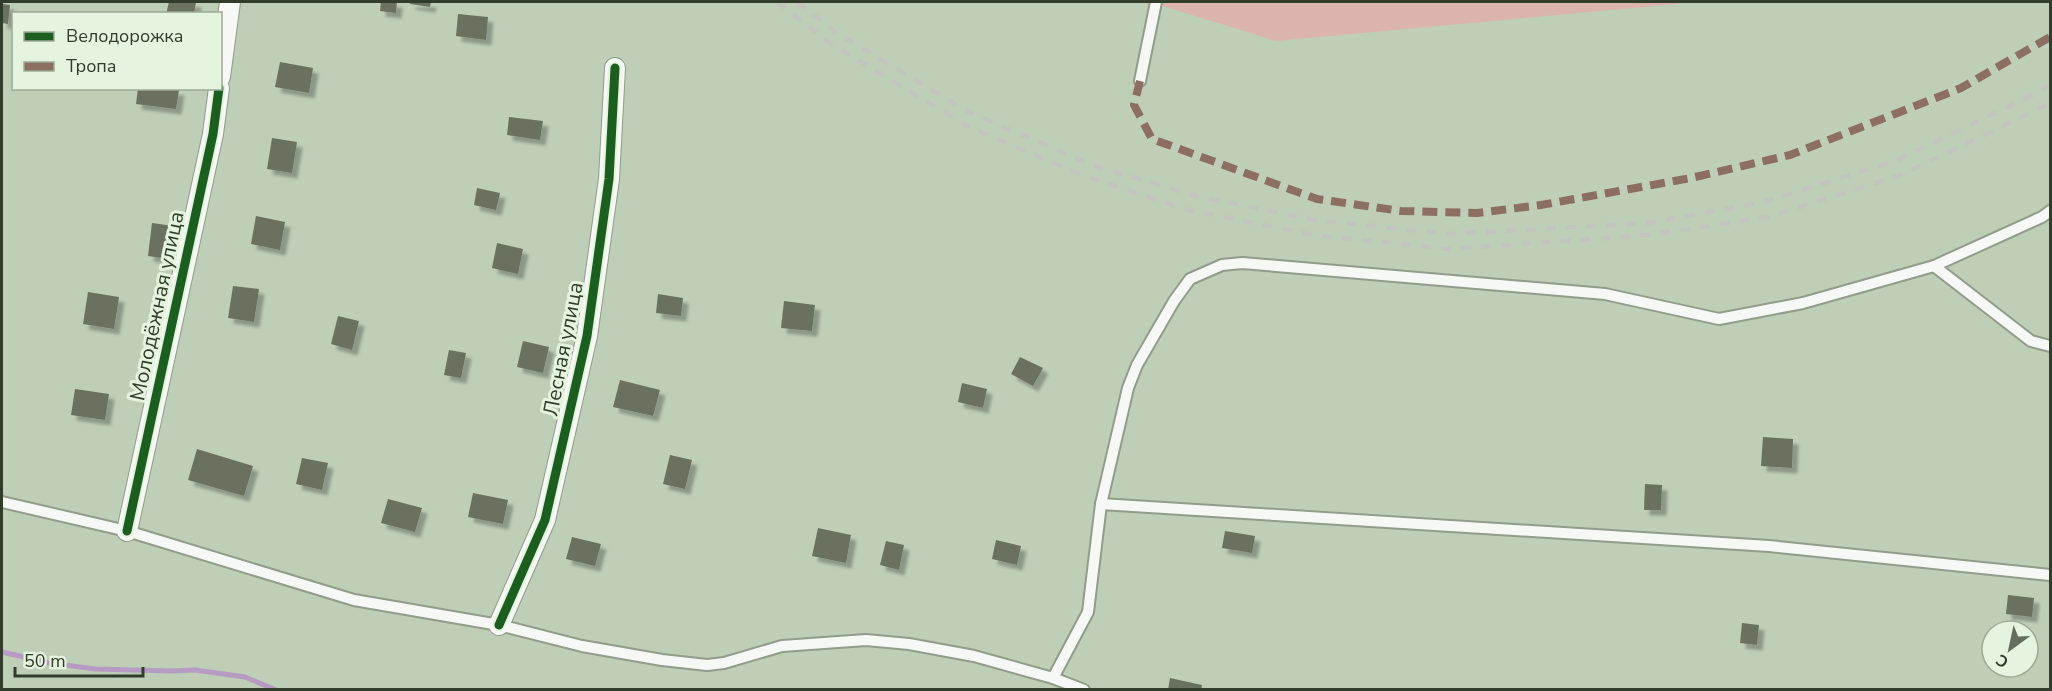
<svg xmlns="http://www.w3.org/2000/svg" width="2052" height="691" viewBox="0 0 2052 691" font-family="'Nunito Sans',sans-serif">
<defs>
<filter id="shadow"><feDropShadow dx="5.5" dy="5.5" stdDeviation="1.5" flood-color="#0004"/></filter>
</defs>
<rect width="100%" height="100%" fill="#bfceb7"/>
<!-- green -->
<path fill="#dcb4ae" d="M1150,2H1683L1677,4L1276,41Z"/>
<g fill="none" stroke-linecap="round" stroke-linejoin="round">
<!-- stream -->
<path stroke="#b69bc2" stroke-width="5" d="M2,652L50,663L95,669L171,671L195,670L245,677L276,690"/>
</g>
<!-- building -->
<g fill="#6b725f" filter="url(#shadow)">
<path d="M169,2H196L194,14H166Z"/>
<path d="M381,2H397L396,13L380,11Z"/>
<path d="M410,2H431L430,7L410,4Z"/>
<path d="M2,4L10,5L8,24L2,23Z"/>
<path d="M458,14L488,17L486,40L456,36Z"/>
<path d="M280,62L313,68L309,93L275,87Z"/>
<path d="M138,88L179,90L176,109L136,104Z"/>
<path d="M509,117L543,121L540,140L507,135Z"/>
<path d="M272,138L297,142L292,173L267,169Z"/>
<path d="M477,188L500,193L496,210L474,205Z"/>
<path d="M256,216L285,222L280,250L251,244Z"/>
<path d="M152,223L174,226L170,259L148,256Z"/>
<path d="M497,243L523,249L518,274L492,268Z"/>
<path d="M233,286L259,289L254,322L228,318Z"/>
<path d="M88,292L119,297L114,329L83,324Z"/>
<path d="M658,294L683,298L681,316L656,313Z"/>
<path d="M784,301L815,305L812,331L781,328Z"/>
<path d="M338,316L359,321L352,350L331,344Z"/>
<path d="M523,341L549,347L543,373L517,367Z"/>
<path d="M449,350L466,353L461,378L444,375Z"/>
<path d="M1020,357L1043,368L1033,386L1011,374Z"/>
<path d="M620,380L660,390L653,416L613,407Z"/>
<path d="M962,383L987,389L983,408L958,402Z"/>
<path d="M75,389L109,394L105,420L71,415Z"/>
<path d="M1763,437L1793,439L1792,468L1761,466Z"/>
<path d="M197,449L253,466L244,496L188,480Z"/>
<path d="M670,455L692,460L685,489L663,484Z"/>
<path d="M302,458L328,463L322,490L296,484Z"/>
<path d="M1645,484L1662,485L1661,510H1644Z"/>
<path d="M473,493L508,500L503,524L468,517Z"/>
<path d="M388,499L422,508L415,532L381,523Z"/>
<path d="M818,528L851,535L846,563L812,556Z"/>
<path d="M1225,531L1255,536L1252,553L1222,548Z"/>
<path d="M572,537L601,544L595,566L566,559Z"/>
<path d="M996,540L1021,546L1017,565L992,559Z"/>
<path d="M886,541L904,545L899,570L880,565Z"/>
<path d="M2008,595L2034,598L2032,617L2006,614Z"/>
<path d="M1742,623L1759,625L1757,645L1740,643Z"/>
<path d="M1170,678L1202,685L1201,690H1168Z"/>
</g>
<g fill="none" stroke-linecap="round" stroke-linejoin="round">
<defs>
<g id="service">
<path d="M1140,81L1156,2"/>
<path d="M1934,266L2031,341L2050,346"/>
<path d="M2,502L127,531L354,600L499,625L582,646L662,660L707,665L724,663L782,646L866,640L909,644L974,656L1053,678L1088,612L1101,504L1128,388L1137,365L1174,301L1190,279L1222,265L1242,263L1605,294L1719,319L1803,303L1934,266L2042,217L2050,211"/>
<path d="M1101,504L1769,546L2050,575"/>
<path d="M1053,678L1084,690"/>
</g>
<g id="minor">
<path d="M220,77L230,2"/>
<path d="M127,531L213,134L219,88"/>
<path d="M499,625L545,520L587,336L609,179L615,68"/>
</g>
</defs>
<!-- service casing -->
<use href="#service" stroke="#919c8a" stroke-width="14"/>
<!-- minor casing -->
<use href="#minor" stroke="#919c8a" stroke-width="22"/>
<!-- service -->
<use href="#service" stroke="#f5f8f4" stroke-width="10"/>
<!-- minor -->
<use href="#minor" stroke="#f5f8f4" stroke-width="20"/>
<!-- rail -->
<g stroke="#c1c5be" stroke-width="4.5" stroke-dasharray="10 10" stroke-linecap="butt">
<path d="M777,2L830,43L967,126L1082,175L1188,210L1313,235L1449,249L1648,235L1768,217L1901,175L2050,103"/>
<path d="M797,2L837,33L969,112L1092,165L1192,195L1315,220L1450,234L1647,223L1764,202L1895,161L2039,92L2050,85"/>
</g>
<!-- quiet -->
<path stroke="#8d6e63" stroke-width="8" stroke-dasharray="15 8" stroke-linecap="butt" d="M1140,81L1134,105L1152,139L1317,199L1401,211L1477,213L1541,205L1691,178L1790,155L1961,88L2050,37"/>
<defs>
<g id="cycleway">
<path d="M127,531L213,134L219,88"/>
<path d="M499,625L545,520L587,336L609,179L615,68"/>
</g>
</defs>
<!-- cycleway casing -->
<use href="#cycleway" stroke="#e5f4de" stroke-width="13"/>
<!-- cycleway -->
<use href="#cycleway" stroke="#1b5e20" stroke-width="9"/>
</g>
<g text-anchor="middle" stroke-width="6" stroke-linejoin="round" paint-order="stroke">
<!-- street labels -->
<g font-size="21" fill="#313c2b" stroke="#e5f4de">
<text transform="translate(157 306) rotate(-78)" y="7">Молодёжная улица</text>
<text transform="translate(563 349) rotate(-79)" y="7">Лесная улица</text>
</g>
</g>
<!-- border -->
<rect width="2052" height="691" fill="none" stroke="#313c2b" stroke-width="6"/>
<!-- legend -->
<rect x="12" y="12" width="210" height="78" fill="#e5f4de" stroke="#9daa96" stroke-width="1.5"/>
<rect x="24" y="32" width="30" height="9" fill="#1b5e20" stroke="#9daa96" stroke-width="1.5"/>
<text x="66" y="42" font-size="18" fill="#313c2b">Велодорожка</text>
<rect x="24" y="62" width="30" height="9" fill="#8d6e63" stroke="#9daa96" stroke-width="1.5"/>
<text x="66" y="72" font-size="18" fill="#313c2b">Тропа</text>
<!-- north arrow -->
<g transform="translate(2010 649) rotate(213)"><circle r="28" fill="#e5f4de" stroke="#9daa96" stroke-width="1.5"/>
<path d="M0-4.5L10 22L0 15L-10 22Z" fill="#636f5c"/>
<text y="-9" font-size="16" font-weight="bold" text-anchor="middle" fill="#313c2b">С</text>
</g>
<!-- scale -->
<path d="M15 667v9h128v-9" fill="none" stroke="#313c2b" stroke-width="3"/>
<text x="24" y="667" font-size="18" fill="#313c2b" stroke="#e5f4de" stroke-width="4.5" paint-order="stroke">50 m</text>
</svg>
